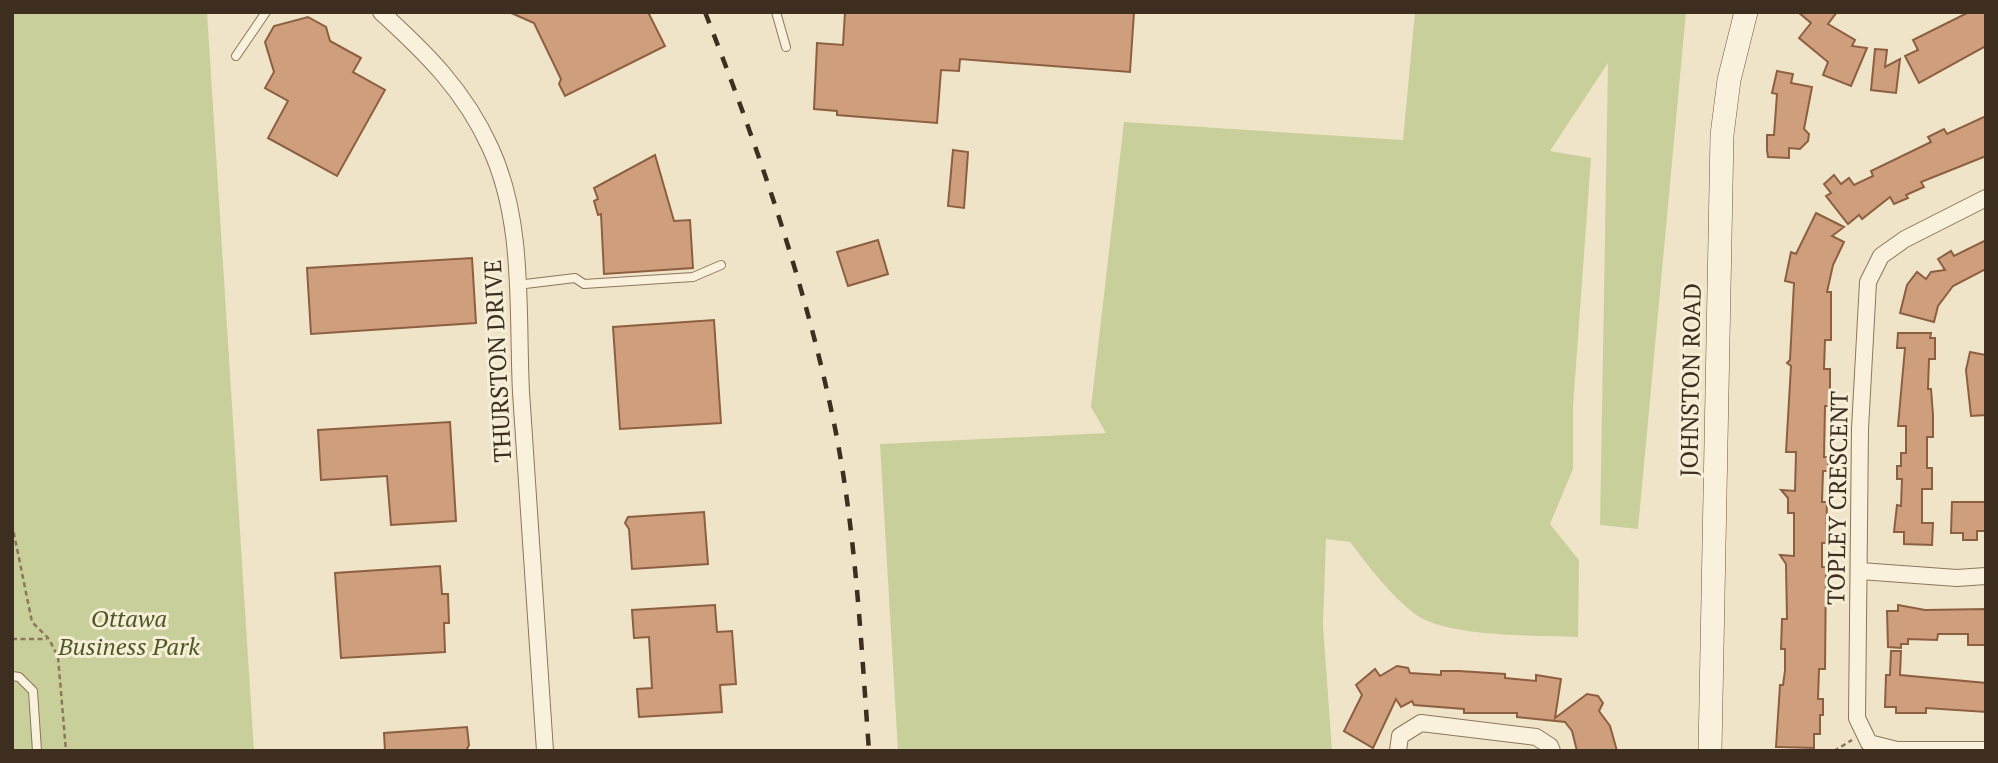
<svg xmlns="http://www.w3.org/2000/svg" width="1998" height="763" viewBox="0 0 1998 763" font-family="'PT Serif',serif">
<rect width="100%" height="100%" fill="#f0e4c8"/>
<!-- green -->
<g fill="#c9cf9b">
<path d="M12,12H207L254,751H12Z"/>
<path d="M1415,12H1686L1638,529L1600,525L1608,63L1550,151L1591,158L1573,407V469L1550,524L1579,560L1578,637C1537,635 1447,638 1415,614C1389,594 1370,568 1350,542L1326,539L1323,625L1332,751H898L880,444L1106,433L1091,407L1124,122L1403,140Z"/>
</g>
<!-- building -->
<g fill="#cf9f7d" stroke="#8d5f41" stroke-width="2">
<path d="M509,12H648L665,46L565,96L559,84L561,79L534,23Z"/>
<path d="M845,12H1134L1130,72L960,59L959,71L941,70L937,123L837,115V111L814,109L817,43L843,45Z"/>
<path d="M1798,12H1837L1828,24L1855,40L1852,46L1867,48L1851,86L1823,75L1828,62L1799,38L1811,23Z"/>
<path d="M1969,12H1986V46L1919,83L1905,56L1918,50L1913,40Z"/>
<path d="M308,17L326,27L330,41L361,58L353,72L385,90L337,176L268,138L288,101L265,88L274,72L265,42L274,26Z"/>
<path d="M1875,49L1887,50L1885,67L1900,59L1896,93L1871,90Z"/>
<path d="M1777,71L1793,74L1791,83L1812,87L1804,129L1809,134L1808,141L1800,149L1789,148V158L1768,157L1767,150V135H1774L1777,94L1772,93Z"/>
<path d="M1986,116V156L1921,182L1924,187L1906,195L1908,198L1894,204L1890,197L1862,219L1859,215L1848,224L1826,196L1831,193L1824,184L1834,175L1841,184L1849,178L1854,185L1873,176L1871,171L1931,142L1928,137L1944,129L1947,134Z"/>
<path d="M953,150L968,152L964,208L948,206Z"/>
<path d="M655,155L674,221L690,220L693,268L604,274L601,214L598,215L594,201L598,199L594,188Z"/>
<path d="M1816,213L1844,227L1832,236L1844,242L1833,265L1827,292H1831V340H1825L1824,369H1830V390L1829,406H1825L1824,457H1828V471H1823L1822,502H1827L1826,543H1822V567H1826L1825,669H1819L1818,699H1823V715H1820V734H1814V748L1776,747L1780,685H1783L1785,671V649H1781L1782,619H1787L1786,564L1780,555L1794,556V513H1788V498L1781,490L1795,491L1796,452H1786L1791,366L1787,363L1790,360L1794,283L1785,281L1791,252L1796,254Z"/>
<path d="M878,240L888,274L848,286L837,252Z"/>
<path d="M1986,240V269L1953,286L1938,306L1934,322L1900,313L1907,285L1917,272L1926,279L1931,272L1945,270L1938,259L1951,251L1954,256Z"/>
<path d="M472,258L476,323L311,334L307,268Z"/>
<path d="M714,320L721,423L620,429L613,327Z"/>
<path d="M1898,333H1931L1930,338H1935V359H1929L1928,389H1931L1933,415V437H1927V468H1932V489H1922V523H1933L1932,545L1904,544V532H1894L1897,505L1901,506L1902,479H1897V466H1901V453H1906V426H1898L1905,348H1897Z"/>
<path d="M1970,352L1986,355V415L1971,416L1966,370Z"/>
<path d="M450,422L456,521L391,525L387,476L321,480L318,430Z"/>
<path d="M1952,502H1986V531H1977V540H1963V533H1951Z"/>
<path d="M704,512L708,564L632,569L629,529L625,523L628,517Z"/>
<path d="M440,566L442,594H448L449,623H444L445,652L341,658L335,573Z"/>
<path d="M715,605L717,632L732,631L736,684L720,685L722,712L639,717L637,689L652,688L649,637L634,638L632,610Z"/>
<path d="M1898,605L1925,610L1986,609V645H1968V634H1938L1937,640L1908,639V644H1901V648L1888,647L1887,611H1898Z"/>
<path d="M1891,651H1901L1900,675L1986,683V712L1926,708V713H1896V707H1885L1886,675H1890Z"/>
<path d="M1397,666L1408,668L1410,673L1441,675V671H1459L1505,674V678L1536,681V675L1561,679L1555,718L1587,694L1598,696L1603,703L1599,711L1610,726L1617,751H1577L1572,731L1565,722L1517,717V713H1464V709L1414,705L1412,701L1401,707L1396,699L1373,748L1344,731L1362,695L1356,685L1375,669L1380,676Z"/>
<path d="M467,727L469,745L466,751H385L384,733Z"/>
</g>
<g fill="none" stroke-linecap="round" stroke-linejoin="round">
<defs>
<g id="lane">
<path d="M776,12L786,47"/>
<path d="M236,56L266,12"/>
<path d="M517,285L575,278L584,284L693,277L721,265"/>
<path d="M12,676L19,677L33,691L37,751"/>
</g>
<g id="street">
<path d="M381,12C426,53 464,90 490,147C525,222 517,311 521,392C528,511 537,631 545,751"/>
<path d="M1986,198L1905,239L1881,256L1868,282L1860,429L1857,718L1869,743L1897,750H1986"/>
<path d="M1860,571L1957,578L1986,576"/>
<path d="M1398,751L1400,736L1421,723L1536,737L1550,746L1552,751"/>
</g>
<path id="secondary" d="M1710,751L1722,135L1729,80L1746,12"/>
</defs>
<!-- lane casing -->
<use href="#lane" stroke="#8d765c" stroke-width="10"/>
<!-- street casing -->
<use href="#street" stroke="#8d765c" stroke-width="18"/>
<!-- secondary casing -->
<use href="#secondary" stroke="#6f573f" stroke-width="24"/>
<!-- path -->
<g stroke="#8d765c" stroke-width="2.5" stroke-dasharray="5 3.5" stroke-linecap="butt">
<path d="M12,524L32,622L49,639L58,657L66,751"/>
<path d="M12,639H47"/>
<path d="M1834,751L1852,740"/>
</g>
<!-- lane -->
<use href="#lane" stroke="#faf1dc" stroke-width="8"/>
<!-- street -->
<use href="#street" stroke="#faf1dc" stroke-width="16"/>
<!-- secondary -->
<use href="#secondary" stroke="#faf1dc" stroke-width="23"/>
<!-- rail -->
<path stroke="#3d2e20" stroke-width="4.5" stroke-dasharray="12 12" stroke-linecap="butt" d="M705,12C758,148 806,285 835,428C856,534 861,643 869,751"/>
</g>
<g text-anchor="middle" stroke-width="6" stroke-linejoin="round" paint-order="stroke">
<!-- street labels -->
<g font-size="24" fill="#3d2e20" stroke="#f7eed8">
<text transform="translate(498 361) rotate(-93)" y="8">THURSTON DRIVE</text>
<text transform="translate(1691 380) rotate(-89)" y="8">JOHNSTON ROAD</text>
<text transform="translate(1838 498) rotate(-89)" y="8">TOPLEY CRESCENT</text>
</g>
<!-- park labels -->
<g font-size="24" font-style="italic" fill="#4d5a26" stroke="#f7eed8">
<text x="129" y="627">Ottawa<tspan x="129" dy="28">Business Park</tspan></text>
</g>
</g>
<!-- border -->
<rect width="1998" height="763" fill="none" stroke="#3d2e20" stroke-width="28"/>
</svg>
